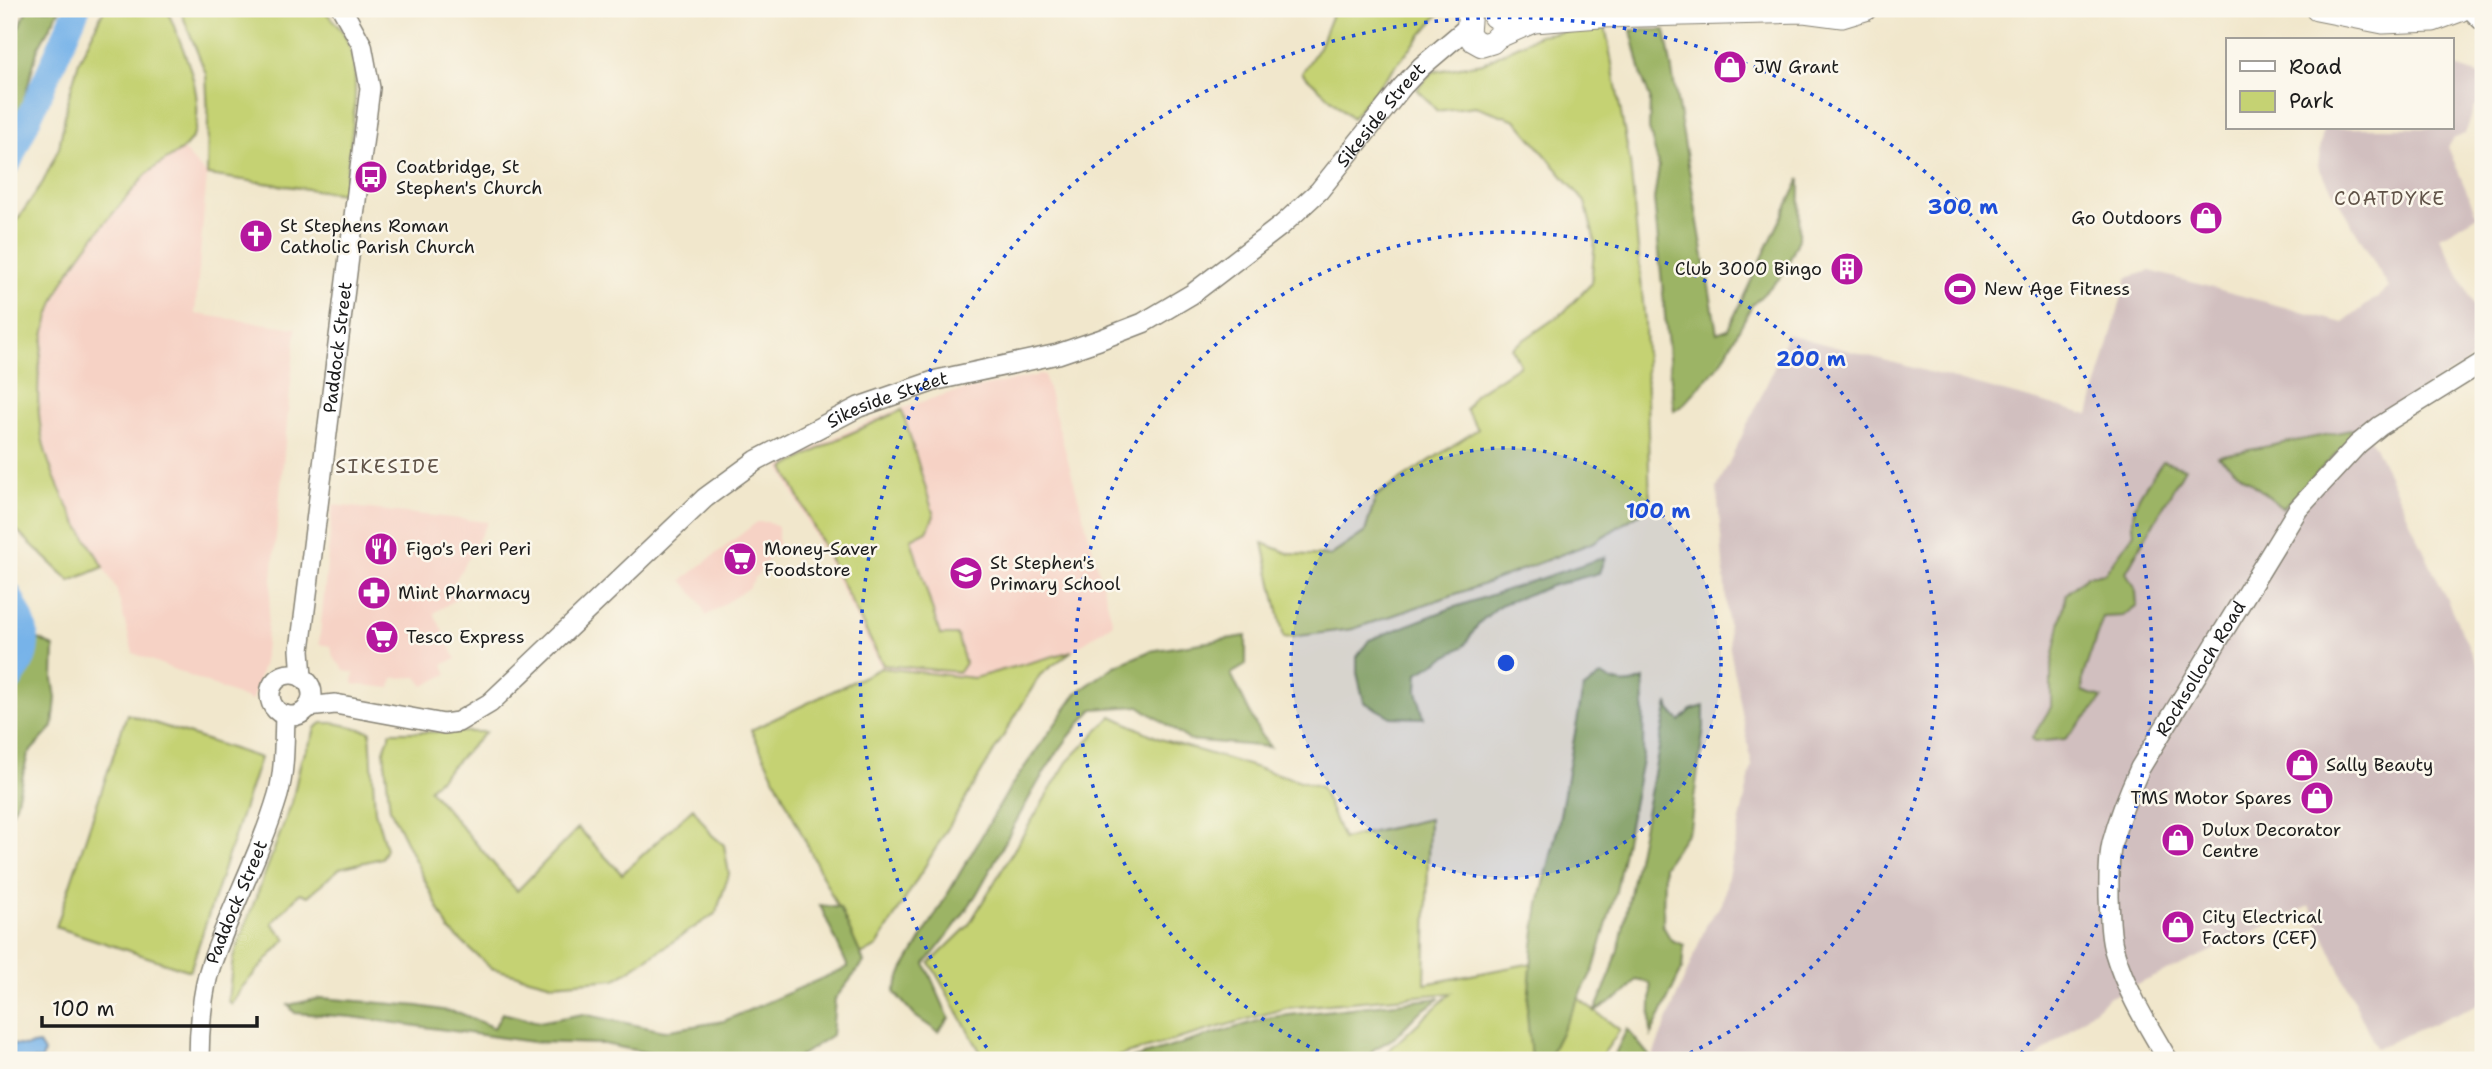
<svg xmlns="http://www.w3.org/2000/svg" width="2492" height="1069" viewBox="0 0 2492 1069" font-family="'Shantell Sans',sans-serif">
<rect width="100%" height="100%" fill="#fbf7ec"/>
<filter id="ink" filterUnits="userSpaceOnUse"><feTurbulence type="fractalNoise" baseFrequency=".0143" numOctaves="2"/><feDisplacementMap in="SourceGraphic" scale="14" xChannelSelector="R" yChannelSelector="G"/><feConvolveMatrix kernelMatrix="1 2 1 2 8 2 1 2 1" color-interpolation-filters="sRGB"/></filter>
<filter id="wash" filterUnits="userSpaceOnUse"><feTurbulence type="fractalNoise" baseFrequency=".00686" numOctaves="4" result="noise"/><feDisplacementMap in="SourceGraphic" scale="28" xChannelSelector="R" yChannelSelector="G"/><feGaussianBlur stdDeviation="1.57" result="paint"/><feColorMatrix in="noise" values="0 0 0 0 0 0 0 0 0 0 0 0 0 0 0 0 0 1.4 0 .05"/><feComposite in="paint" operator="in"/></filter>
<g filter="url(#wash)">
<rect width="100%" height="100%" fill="#f1e7cc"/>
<!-- built -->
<g fill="#f6d2c5">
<path d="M182,149L207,175L195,314L296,328L264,662L252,701L133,653L116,588L74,519L50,467L40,420L39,372L47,322L67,274L102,225L153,166Z"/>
<path d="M1044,374L1113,623L1072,651L974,678L881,668L780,467L835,437L894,411L946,394Z"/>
<path d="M333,505L488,522L454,583L459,597L434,613L456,659L443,664L447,674L424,686L417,677L393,678L391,688L353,684L354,673L345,671L333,657L331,646L319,644Z"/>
<path d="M757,522H768L778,527V546L748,588L706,616L700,602L682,580Z"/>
</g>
<!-- industrial -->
<path fill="#d1bfbf" d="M2452,66L2483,76V103L2475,106L2465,134L2454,138L2448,147L2477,216L2440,237L2483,323V333L2474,337V358L2361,428L2375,446L2483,677V1002L2376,1048L2310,906L2108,998L2034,1060H1651L1708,921L1722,904L1752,765L1730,649L1717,488L1772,373L1787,334L2089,415L2127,278L2150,271L2343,323L2389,288L2318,166L2323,128H2452Z"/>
<!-- green -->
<g fill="#c5d273" stroke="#707748" stroke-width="2">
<path d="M104,9H167C181,45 203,87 196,126C192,153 161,158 145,176C118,207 91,238 69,272C36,324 29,411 51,468C64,504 84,535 104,567L70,581L9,523V232L43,182L59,148L68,99L79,61Z"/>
<path d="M180,9H322C333,18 346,34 350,48C363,85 348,154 344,194L207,175L208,117L206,74Z"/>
<path d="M1334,9H1443L1352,118L1302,73L1319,47Z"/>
<path d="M1605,25L1630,163L1645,323L1650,507L1594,542L1479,586L1353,629L1284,638L1263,543L1290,554L1330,556L1365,532L1376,496L1478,429L1466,410L1474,395L1520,365L1512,348L1564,312L1591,284L1595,241L1585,202L1516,120L1475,106L1437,111L1417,89L1432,72L1483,63L1539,35Z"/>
<path d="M902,410L934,516L927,531L911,539L940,635H957L965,663L959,672L883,665L784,468L836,440Z"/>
<path d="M1072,651L1040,675L877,946L861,955L751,730L881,668L974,678Z"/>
<path d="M127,714L260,758L190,971L56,927Z"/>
<path d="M1112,716L1160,739L1321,787L1343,839L1429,819L1425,984L1532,963L1620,1030L1599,1060H1378L1451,993L1286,1008L1105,1060H985L930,963L968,926L1067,762Z"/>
<path d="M322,723H335L370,731L375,811L386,849L382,858L340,868L308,896L300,893L272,923L286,939L243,986L231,1004L228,1001L233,958L292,802L301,760L312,739L315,728Z"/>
<path d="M391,732H486L429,789L517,891L578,828L622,874L693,808L712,835L724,845L729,874L716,913L616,979L552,984L491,968L449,930L390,809L384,751Z"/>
</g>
<!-- forest -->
<g fill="#9cb465" stroke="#5c6840" stroke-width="2">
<path d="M27,9H60L38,48L20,115L9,142V50Z"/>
<path d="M1631,30H1665L1717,333L1728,329L1800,179L1799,239L1783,275L1752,305L1721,363L1683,405L1674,411L1654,199L1659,167L1649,129L1650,98L1642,77Z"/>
<path d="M2361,428L2283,508L2218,456Z"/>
<path d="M2163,461L2185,468L2126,572L2136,591L2137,605L2123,616L2103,617L2083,676L2082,691L2102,698L2094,709L2065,739L2034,742L2032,738L2051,707V669L2066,594L2087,576L2105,573L2134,533C2128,502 2147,485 2163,461Z"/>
<path d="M1605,557L1599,573L1551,586L1500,605L1479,623L1464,646L1418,673L1417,691L1424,718L1391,717L1364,702L1357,673V657L1369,640L1449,609Z"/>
<path d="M9,631L41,640L54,647L53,679L56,698L53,727L28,754L16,804L9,818Z"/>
<path d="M1246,636V665L1231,674L1260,734L1270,747L1189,740L1139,706L1093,709C1041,762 1013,832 976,895C961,919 943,942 925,964L949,1018L938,1032L915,1016L894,992L903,970L1011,786L1078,692L1115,666L1150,651Z"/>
<path d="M1602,675C1616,685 1628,686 1644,679L1643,755L1616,891L1594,968L1547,1060H1531L1527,1013L1533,945L1539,904L1558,826L1583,689Z"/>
<path d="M1668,703L1670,710L1680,721L1691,710L1704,706V727L1690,828L1664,866L1663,926L1671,940L1684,945L1682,969L1651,1035C1649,1017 1653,1001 1650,983L1636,980L1625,993L1595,1011L1611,973L1621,939Z"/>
<path d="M820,905L840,908L864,962L835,999L832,1035L797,1058L771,1060H683L604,1044L533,1042L352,1017L295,1013L288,1005L321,998L418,1006L460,1013L494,1028L502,1013L539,1022L583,1014L664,1031L724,1021L848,967Z"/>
<path d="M1440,998L1416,1015L1394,1038L1374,1049L1367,1060H1127L1271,1017Z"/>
<path d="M1627,1029L1651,1058L1670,1060H1612Z"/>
</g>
<!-- water -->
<path fill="#77b3e9" stroke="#4a6882" stroke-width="2" d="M9,1044L26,1046L39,1044L44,1052L42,1060H9Z"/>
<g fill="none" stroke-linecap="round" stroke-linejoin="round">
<!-- river -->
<g stroke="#77b3e9" stroke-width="26">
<path d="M9,162L77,9"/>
<path d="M9,595C28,629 35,649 9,681"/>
</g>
</g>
</g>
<g filter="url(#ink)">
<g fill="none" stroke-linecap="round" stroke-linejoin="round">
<defs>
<g id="tertiary">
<circle cx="291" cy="695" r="21"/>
<path id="s1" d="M302,677L300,650L370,88L362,45L342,9"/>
<path id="s2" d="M308,707L335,704L444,724L458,722L490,703L705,498L757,460L859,407L937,380L1058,354L1099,340L1143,323L1192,294L1282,225L1319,191L1403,86L1421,67L1468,27"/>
<path id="s3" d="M199,1060C199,1032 202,991 211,965C231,907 261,853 278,795C285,770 284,741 285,715"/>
<path id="s4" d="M2168,1060C2148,1026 2125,989 2114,950C2109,933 2110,914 2109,897C2109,879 2108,861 2112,843C2119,817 2129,792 2140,768L2298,509L2358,444L2380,426L2483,362"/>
</g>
<g id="secondary">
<path d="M1470,9L1468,33L1473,40L1482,45L1492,42L1497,37L1531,22"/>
<path d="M2317,9L2383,22L2433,20L2460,10"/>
<path d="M1494,16L1534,21L1600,16L1804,11L1842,16L1865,9"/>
</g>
<path id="primary" d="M2474,9L2483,18"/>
</defs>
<!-- tertiary casing -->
<use href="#tertiary" stroke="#868274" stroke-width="22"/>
<!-- secondary casing -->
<use href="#secondary" stroke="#868274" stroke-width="25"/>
<!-- primary casing -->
<use href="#primary" stroke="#868274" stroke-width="27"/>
<!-- tertiary -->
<use href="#tertiary" stroke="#fff" stroke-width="19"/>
<!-- secondary -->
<use href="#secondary" stroke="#fff" stroke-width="23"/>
<!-- primary -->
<use href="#primary" stroke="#fff" stroke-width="24"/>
</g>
</g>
<!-- distance rings -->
<circle cx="1506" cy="663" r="215" fill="#1d4ed8" fill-opacity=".12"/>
<g fill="none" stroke="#1d4ed8" stroke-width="3.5" stroke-dasharray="3.5 7">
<circle cx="1506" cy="663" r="215"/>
<path d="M1338 1060A431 431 0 1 1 1674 1060"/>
<path d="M993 1056A646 646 0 1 1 2019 1056"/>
</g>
<!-- icons -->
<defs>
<symbol id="shop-disc" viewBox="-11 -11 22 22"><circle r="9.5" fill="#b5179e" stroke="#fbf7ec"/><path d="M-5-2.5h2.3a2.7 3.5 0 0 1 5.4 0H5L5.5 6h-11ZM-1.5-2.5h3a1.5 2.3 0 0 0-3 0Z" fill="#fff"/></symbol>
<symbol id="bus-disc" viewBox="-11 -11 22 22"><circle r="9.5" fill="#b5179e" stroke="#fbf7ec"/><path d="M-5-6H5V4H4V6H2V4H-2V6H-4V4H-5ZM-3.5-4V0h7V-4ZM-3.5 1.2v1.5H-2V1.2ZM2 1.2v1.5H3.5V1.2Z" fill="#fff"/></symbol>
<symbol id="church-disc" viewBox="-11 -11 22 22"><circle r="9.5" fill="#b5179e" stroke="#fbf7ec"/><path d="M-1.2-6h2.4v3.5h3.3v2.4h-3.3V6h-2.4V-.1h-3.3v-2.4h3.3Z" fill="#fff"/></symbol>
<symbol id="building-disc" viewBox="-11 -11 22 22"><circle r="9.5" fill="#b5179e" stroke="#fbf7ec"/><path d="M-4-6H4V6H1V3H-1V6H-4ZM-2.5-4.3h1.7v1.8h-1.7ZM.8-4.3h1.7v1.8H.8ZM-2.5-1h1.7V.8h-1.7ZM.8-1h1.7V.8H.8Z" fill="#fff"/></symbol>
<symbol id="stadium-disc" viewBox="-11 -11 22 22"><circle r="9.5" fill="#b5179e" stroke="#fbf7ec"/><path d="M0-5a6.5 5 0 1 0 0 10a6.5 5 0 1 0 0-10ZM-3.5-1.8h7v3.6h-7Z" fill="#fff"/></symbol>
<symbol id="restaurant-disc" viewBox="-11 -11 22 22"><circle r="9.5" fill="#b5179e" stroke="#fbf7ec"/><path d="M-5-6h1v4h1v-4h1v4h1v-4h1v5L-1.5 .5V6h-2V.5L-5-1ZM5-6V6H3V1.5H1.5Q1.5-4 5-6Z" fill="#fff"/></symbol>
<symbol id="supermarket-disc" viewBox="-11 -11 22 22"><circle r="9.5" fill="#b5179e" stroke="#fbf7ec"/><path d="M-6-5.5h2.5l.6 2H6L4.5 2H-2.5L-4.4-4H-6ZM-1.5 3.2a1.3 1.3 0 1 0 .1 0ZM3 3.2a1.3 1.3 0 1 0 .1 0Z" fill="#fff"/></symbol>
<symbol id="school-disc" viewBox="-11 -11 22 22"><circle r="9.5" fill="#b5179e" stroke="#fbf7ec"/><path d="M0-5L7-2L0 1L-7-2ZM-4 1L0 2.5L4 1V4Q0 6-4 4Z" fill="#fff"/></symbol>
<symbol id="pharmacy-disc" viewBox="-11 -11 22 22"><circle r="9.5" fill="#b5179e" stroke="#fbf7ec"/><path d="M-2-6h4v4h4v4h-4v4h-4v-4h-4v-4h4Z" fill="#fff"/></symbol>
</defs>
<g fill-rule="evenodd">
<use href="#shop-disc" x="1711" y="48" width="38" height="38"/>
<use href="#bus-disc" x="352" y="158" width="38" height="38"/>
<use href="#shop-disc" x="2187" y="199" width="38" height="38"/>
<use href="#church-disc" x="237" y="217" width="38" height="38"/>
<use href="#building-disc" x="1828" y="250" width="38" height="38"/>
<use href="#stadium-disc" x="1941" y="270" width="38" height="38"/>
<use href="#restaurant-disc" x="362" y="530" width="38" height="38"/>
<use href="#supermarket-disc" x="721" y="540" width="38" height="38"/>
<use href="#school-disc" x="947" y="554" width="38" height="38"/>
<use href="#pharmacy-disc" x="355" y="574" width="38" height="38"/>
<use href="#supermarket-disc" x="363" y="618" width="38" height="38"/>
<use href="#shop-disc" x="2283" y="746" width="38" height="38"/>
<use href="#shop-disc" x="2298" y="779" width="38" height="38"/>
<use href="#shop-disc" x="2159" y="821" width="38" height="38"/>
<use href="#shop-disc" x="2159" y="908" width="38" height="38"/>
</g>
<g text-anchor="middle" stroke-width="5" stroke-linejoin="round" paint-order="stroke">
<!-- poi labels -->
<g font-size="18" fill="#1c1c1c" stroke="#fbf7ec" text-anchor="start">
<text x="1754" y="73">JW Grant</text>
<text x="396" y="173">Coatbridge, St<tspan x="396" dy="21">Stephen's Church</tspan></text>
<text x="2182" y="224" text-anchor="end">Go Outdoors</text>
<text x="280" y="232">St Stephens Roman<tspan x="280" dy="21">Catholic Parish Church</tspan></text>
<text x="1822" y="275" text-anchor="end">Club 3000 Bingo</text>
<text x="1984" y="295">New Age Fitness</text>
<text x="406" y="555">Figo's Peri Peri</text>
<text x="764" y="555">Money-Saver<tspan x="764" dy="21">Foodstore</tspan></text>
<text x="990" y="569">St Stephen's<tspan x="990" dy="21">Primary School</tspan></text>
<text x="398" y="599">Mint Pharmacy</text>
<text x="406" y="643">Tesco Express</text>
<text x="2326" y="771">Sally Beauty</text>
<text x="2292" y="804" text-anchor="end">TMS Motor Spares</text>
<text x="2202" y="836">Dulux Decorator<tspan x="2202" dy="21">Centre</tspan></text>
<text x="2202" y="923">City Electrical<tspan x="2202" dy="21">Factors (CEF)</tspan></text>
</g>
<!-- street labels -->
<g font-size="18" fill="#1c1c1c" stroke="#fbf7ec">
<text dy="6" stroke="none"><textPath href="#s2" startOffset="1281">Sikeside Street</textPath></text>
<text dy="6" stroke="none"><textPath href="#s1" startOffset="332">Paddock Street</textPath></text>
<text dy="6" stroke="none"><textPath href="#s2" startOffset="695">Sikeside Street</textPath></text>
<text dy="6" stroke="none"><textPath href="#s4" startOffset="427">Rochsolloch Road</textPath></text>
<text dy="6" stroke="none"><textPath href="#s3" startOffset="164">Paddock Street</textPath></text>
</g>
<!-- neighbourhood labels -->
<g font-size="19" letter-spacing="2" fill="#5f5247" stroke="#fbf7ec">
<text x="2390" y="205">COATDYKE</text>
<text x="388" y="473">SIKESIDE</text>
</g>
</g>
<circle cx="1506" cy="663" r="10" fill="#1d4ed8" stroke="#fbf7ec" stroke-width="3.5"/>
<g font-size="21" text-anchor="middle" font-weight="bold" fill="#1d4ed8" stroke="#fbf7ec" stroke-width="5" stroke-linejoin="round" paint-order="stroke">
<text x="1963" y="214">300 m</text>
<text x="1811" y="366">200 m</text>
<text x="1658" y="518">100 m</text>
</g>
<!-- margin -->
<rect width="2492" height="1069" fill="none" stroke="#fbf7ec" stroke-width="35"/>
<!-- legend -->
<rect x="2226" y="38" width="228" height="91" fill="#fbf7ec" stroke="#a29f99" stroke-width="2"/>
<rect x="2240" y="61" width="35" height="10" fill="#ffffff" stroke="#a29f99" stroke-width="2"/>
<text x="2289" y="74" font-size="21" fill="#1c1c1c">Road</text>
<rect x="2240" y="91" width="35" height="21" fill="#c5d273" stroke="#a29f99" stroke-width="2"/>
<text x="2289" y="108" font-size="21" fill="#1c1c1c">Park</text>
<!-- scale -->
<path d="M42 1016v10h215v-10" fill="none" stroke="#1c1c1c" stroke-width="3.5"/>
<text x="52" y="1016" font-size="21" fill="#1c1c1c" stroke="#fbf7ec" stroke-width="5" paint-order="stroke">100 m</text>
</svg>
